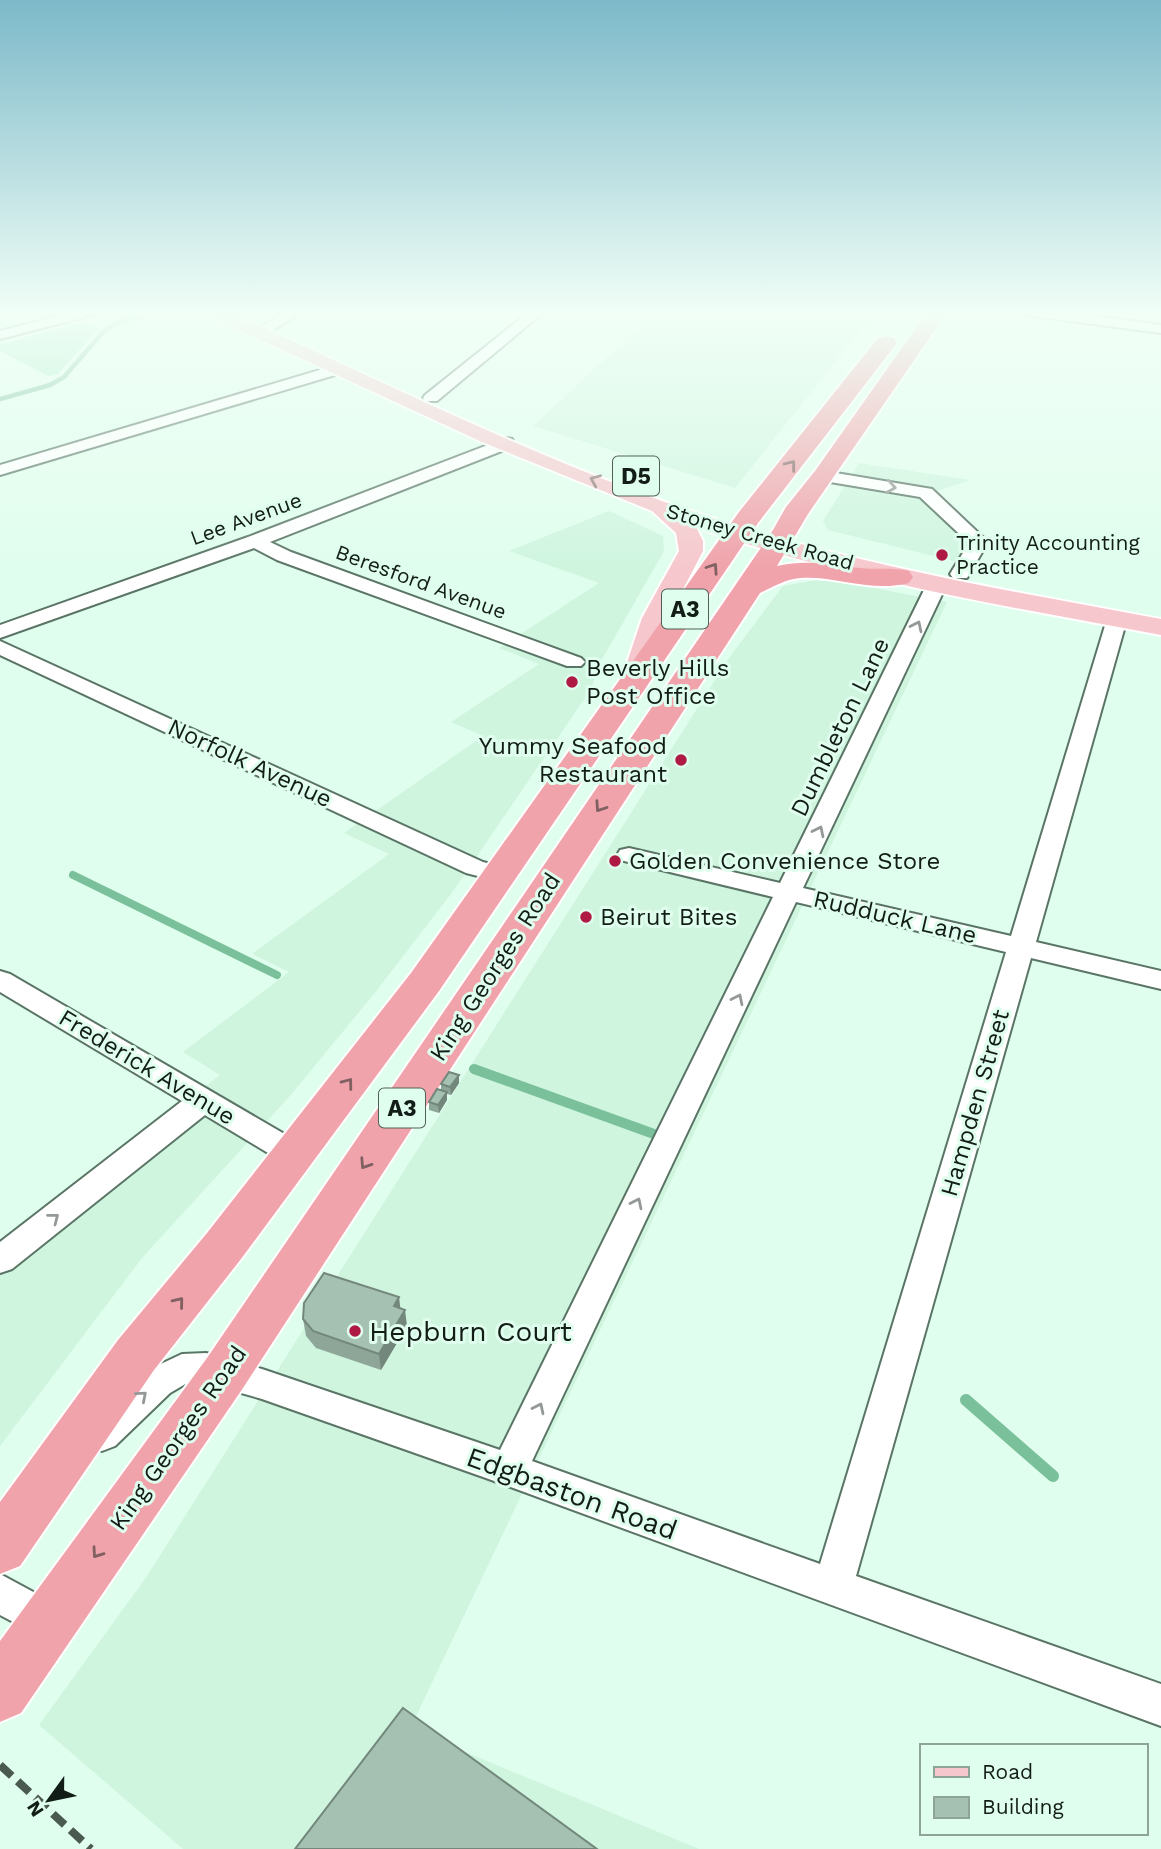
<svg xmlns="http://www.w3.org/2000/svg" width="1161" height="1849" viewBox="0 0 1161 1849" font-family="'Work Sans',sans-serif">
<rect width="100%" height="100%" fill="#e0feed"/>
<!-- built -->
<g fill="#cff5df">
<path d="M657,311H876L735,488L533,426Z"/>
<path d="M859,463L971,480L934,492L987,540L975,566L828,530L823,521Z"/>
<path d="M609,511L663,536L664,551L600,663L591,689L454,890L374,994L289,1097L142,1258L0,1446V1241L220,1075L183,1052L289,972L252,954L389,854L344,833L483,736L451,722L539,664L499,648L599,583L509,551Z"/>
<path d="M816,580L838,581L947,602L410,1729L699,1849H183L39,1725L147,1576L731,655L783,586Z"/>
</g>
<!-- green -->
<path fill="#a3e9c3" d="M84,321L99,328L58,374L48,376L0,351V345Z"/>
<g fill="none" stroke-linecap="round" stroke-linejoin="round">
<!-- stream-far3 -->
<path stroke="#7ac09b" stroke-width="4.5" d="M0,399L50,385L64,377L103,332L116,323L161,311"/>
<!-- stream-far2 -->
<path stroke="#7ac09b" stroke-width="8" d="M73,875L277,975"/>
<!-- stream-far1 -->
<path stroke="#7ac09b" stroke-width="10" d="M474,1069L654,1134"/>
<!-- stream -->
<path stroke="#7ac09b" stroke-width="12" d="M966,1400L1053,1476"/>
<defs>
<g id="minor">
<path d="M77,311H99L97,314L0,339V331Z"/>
<path d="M287,311H304L265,335H255L253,332Z"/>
<path d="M530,311H545L437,401H425L423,398L425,395Z"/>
<path d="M1018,311H1055L1161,325V333L1025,315Z"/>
<path d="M340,364L345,366L348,369L345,372L0,475V465Z"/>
<path d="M506,438L512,439L514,443L512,447L270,542L291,552L581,658L585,662L581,666H567L277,560L254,548L0,638V625L248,537Z"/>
<path d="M824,471L932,489L988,542L967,578H953L950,574L969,543L920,497L818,480L815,476L818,472Z"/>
<path d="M937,578L947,584L803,888L1011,936L1107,619L1110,615H1124L1127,619L1036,942L1161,971V989L1031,958L856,1576L1161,1684V1726L486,1478L262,1399L206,1383H187L170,1393L115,1446L102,1451L89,1446L84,1435L89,1424L146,1371L182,1354L206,1353L262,1369L500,1450L773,897L620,860L617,855L620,850L629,848L780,883L927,584ZM796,902L1006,952L820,1564L532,1461Z"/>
<path d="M0,641L483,862L510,869L514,874L510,879L501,882L466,873L0,655Z"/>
<path d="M0,971L10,974L305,1146L309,1154L305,1162L294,1165L283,1162L205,1115L12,1269L0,1273V1242L182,1101L0,992Z"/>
<path d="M0,1574L63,1608L69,1622L63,1636L49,1641L0,1615Z"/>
</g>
<path id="major" d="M204,311H227C391,385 555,469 728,523C869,567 1015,592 1161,619V635C1005,606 846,580 696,527L703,541V551L668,618L647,686L643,692L633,694L623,692L619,686L642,618L679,551L676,533L652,511L482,442L207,315Z"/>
<g id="highway">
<path d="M928,311H948L808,514L777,566C808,559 829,565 860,568C876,570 893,567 909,571L913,577L909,583C870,593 835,575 800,578C786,579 773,587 760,593L243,1388L21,1713L0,1722V1641L207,1358L773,530L786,507L815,471Z"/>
<path d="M886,336L894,338L897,343L758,523L439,991L241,1259L154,1370L20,1566L0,1574V1502L118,1340L207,1233L411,973L739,512L878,338Z"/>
</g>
</defs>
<!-- minor casing -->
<use href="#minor" stroke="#5a7566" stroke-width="4"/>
<!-- major casing -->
<use href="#major" stroke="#fff" stroke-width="4"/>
<!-- highway casing -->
<use href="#highway" stroke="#fff" stroke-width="4"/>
<!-- minor -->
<use href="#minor" fill="#fff" fill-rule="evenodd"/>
<!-- major -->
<use href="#major" fill="#f6c8cd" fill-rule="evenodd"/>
<!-- highway -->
<use href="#highway" fill="#f0a3ab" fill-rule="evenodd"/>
<!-- rail -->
<path stroke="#4a5a51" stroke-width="8" stroke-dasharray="16 8" stroke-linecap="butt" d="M0,1765L91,1849"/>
</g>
<!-- wall -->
<g fill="#8da698">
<path d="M459,1083L451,1095L447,1094V1100L439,1113L429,1110V1102L441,1090V1084Z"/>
<path d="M400,1309L407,1326L381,1370L316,1348L306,1336L303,1319Z"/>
</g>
<!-- shaded-wall -->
<g fill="#73877c">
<path d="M459,1075V1083L451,1095L450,1087Z"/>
<path d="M447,1092V1100L439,1113L438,1105Z"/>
<path d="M399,1297L401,1314L394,1306Z"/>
<path d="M405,1310L407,1326L381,1370L379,1354Z"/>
</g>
<!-- building -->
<g fill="#a4c1b1" stroke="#73877c" stroke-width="2">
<path d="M449,1072L459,1075L450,1087L441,1084Z"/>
<path d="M437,1089L447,1092L438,1105L429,1102Z"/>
<path d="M324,1273L399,1297L394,1306L405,1310L379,1354L313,1331L303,1319L304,1303Z"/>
<path d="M403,1708L597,1849H295Z"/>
</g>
<!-- one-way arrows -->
<defs><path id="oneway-chevron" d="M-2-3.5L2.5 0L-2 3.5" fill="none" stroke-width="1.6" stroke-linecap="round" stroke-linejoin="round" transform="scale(1.75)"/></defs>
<g stroke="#816061">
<use href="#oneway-chevron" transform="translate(791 465) rotate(-52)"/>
<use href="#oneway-chevron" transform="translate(713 568) rotate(-56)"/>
<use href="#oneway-chevron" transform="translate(600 807) rotate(124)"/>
<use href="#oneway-chevron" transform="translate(348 1083) rotate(-53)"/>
<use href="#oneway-chevron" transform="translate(365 1164) rotate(123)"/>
<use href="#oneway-chevron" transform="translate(179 1302) rotate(-51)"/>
<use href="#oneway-chevron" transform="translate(97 1553) rotate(125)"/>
</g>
<use stroke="#8f7b7b" href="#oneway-chevron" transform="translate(595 480) rotate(-157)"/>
<g stroke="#949997">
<use href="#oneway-chevron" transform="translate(891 487) rotate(9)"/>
<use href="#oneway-chevron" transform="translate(917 626) rotate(-64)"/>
<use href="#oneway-chevron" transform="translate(819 831) rotate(-64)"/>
<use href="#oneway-chevron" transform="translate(738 999) rotate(-64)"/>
<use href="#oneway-chevron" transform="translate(637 1203) rotate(-64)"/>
<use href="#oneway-chevron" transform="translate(54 1218) rotate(-38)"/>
<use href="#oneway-chevron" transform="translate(142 1396) rotate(-41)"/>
<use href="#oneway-chevron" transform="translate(539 1408) rotate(-64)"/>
</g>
<!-- sky -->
<linearGradient id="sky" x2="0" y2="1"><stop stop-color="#7cb9c9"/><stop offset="0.55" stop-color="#f1fff7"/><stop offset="1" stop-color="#f1fff7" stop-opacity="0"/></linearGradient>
<rect width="1161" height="569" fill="url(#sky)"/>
<!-- markers -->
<g fill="#ae1a44" stroke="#e0feed" stroke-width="2.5">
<circle cx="942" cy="555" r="7"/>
<circle cx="572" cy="682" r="7"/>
<circle cx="681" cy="760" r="7"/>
<circle cx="615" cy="861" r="7"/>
<circle cx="586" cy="917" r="7"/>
<circle cx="355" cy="1331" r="7"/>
</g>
<g text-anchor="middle" stroke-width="6" stroke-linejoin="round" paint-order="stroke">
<!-- far-street labels -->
<g font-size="21" fill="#121d17" stroke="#e0feed">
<text transform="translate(246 519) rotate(-20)" y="7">Lee Avenue</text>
<text transform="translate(760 537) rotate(16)" y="7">Stoney Creek Road</text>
<text transform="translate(421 582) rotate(20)" y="7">Beresford Avenue</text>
</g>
<!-- far-poi labels -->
<g font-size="21" fill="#121d17" stroke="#e0feed" text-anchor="start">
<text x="956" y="550">Trinity Accounting<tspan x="956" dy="24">Practice</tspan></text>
</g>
<!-- shield labels -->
<g fill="#e0feed" stroke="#506057" stroke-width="2">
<rect x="613" y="456.5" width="46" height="39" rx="5"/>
<rect x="662" y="589.5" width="46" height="39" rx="5"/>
<rect x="379" y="1088.5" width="46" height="39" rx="5"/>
</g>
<g font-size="23" font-weight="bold" fill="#121d17">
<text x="636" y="484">D5</text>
<text x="685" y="617">A3</text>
<text x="402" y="1116">A3</text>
</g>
<!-- poi labels -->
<g font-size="24" fill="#121d17" stroke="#e0feed" text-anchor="start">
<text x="586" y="676">Beverly Hills<tspan x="586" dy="28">Post Office</tspan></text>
<text x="667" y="754" text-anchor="end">Yummy Seafood<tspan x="667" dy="28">Restaurant</tspan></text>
<text x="629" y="869">Golden Convenience Store</text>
<text x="600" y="925">Beirut Bites</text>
</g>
<!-- street labels -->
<g font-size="24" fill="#121d17" stroke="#e0feed">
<text transform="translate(840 727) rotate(-64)" y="8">Dumbleton Lane</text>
<text transform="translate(250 763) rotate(25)" y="8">Norfolk Avenue</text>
<text transform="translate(895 917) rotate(13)" y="8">Rudduck Lane</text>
<text transform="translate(495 967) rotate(-57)" y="8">King Georges Road</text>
<text transform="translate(147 1067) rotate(31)" y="8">Frederick Avenue</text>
<text transform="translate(975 1103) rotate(-74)" y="8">Hampden Street</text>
<text transform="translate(178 1438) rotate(-55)" y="8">King Georges Road</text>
</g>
<!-- near-poi labels -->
<g font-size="28" fill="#121d17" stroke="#e0feed" text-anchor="start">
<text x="369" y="1341">Hepburn Court</text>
</g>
<!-- near-street labels -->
<g font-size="28" fill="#121d17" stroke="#e0feed">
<text transform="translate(572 1493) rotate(20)" y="10">Edgbaston Road</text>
</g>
</g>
<!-- legend -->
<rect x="920" y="1744" width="228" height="91" fill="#e0feed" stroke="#8ea497" stroke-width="2"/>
<rect x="934" y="1767" width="35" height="10" fill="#f6c8cd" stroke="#8ea497" stroke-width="2"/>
<text x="982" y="1779" font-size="21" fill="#121d17">Road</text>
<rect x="934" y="1797" width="35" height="21" fill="#a4c1b1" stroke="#8ea497" stroke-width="2"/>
<text x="982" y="1814" font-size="21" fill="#121d17">Building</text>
<!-- north arrow -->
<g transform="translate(49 1800) rotate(237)" stroke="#e0feed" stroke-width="5" paint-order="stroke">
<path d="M0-5L12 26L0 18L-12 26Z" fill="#121d17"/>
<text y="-10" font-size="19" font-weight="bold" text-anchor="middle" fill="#121d17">N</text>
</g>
</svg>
